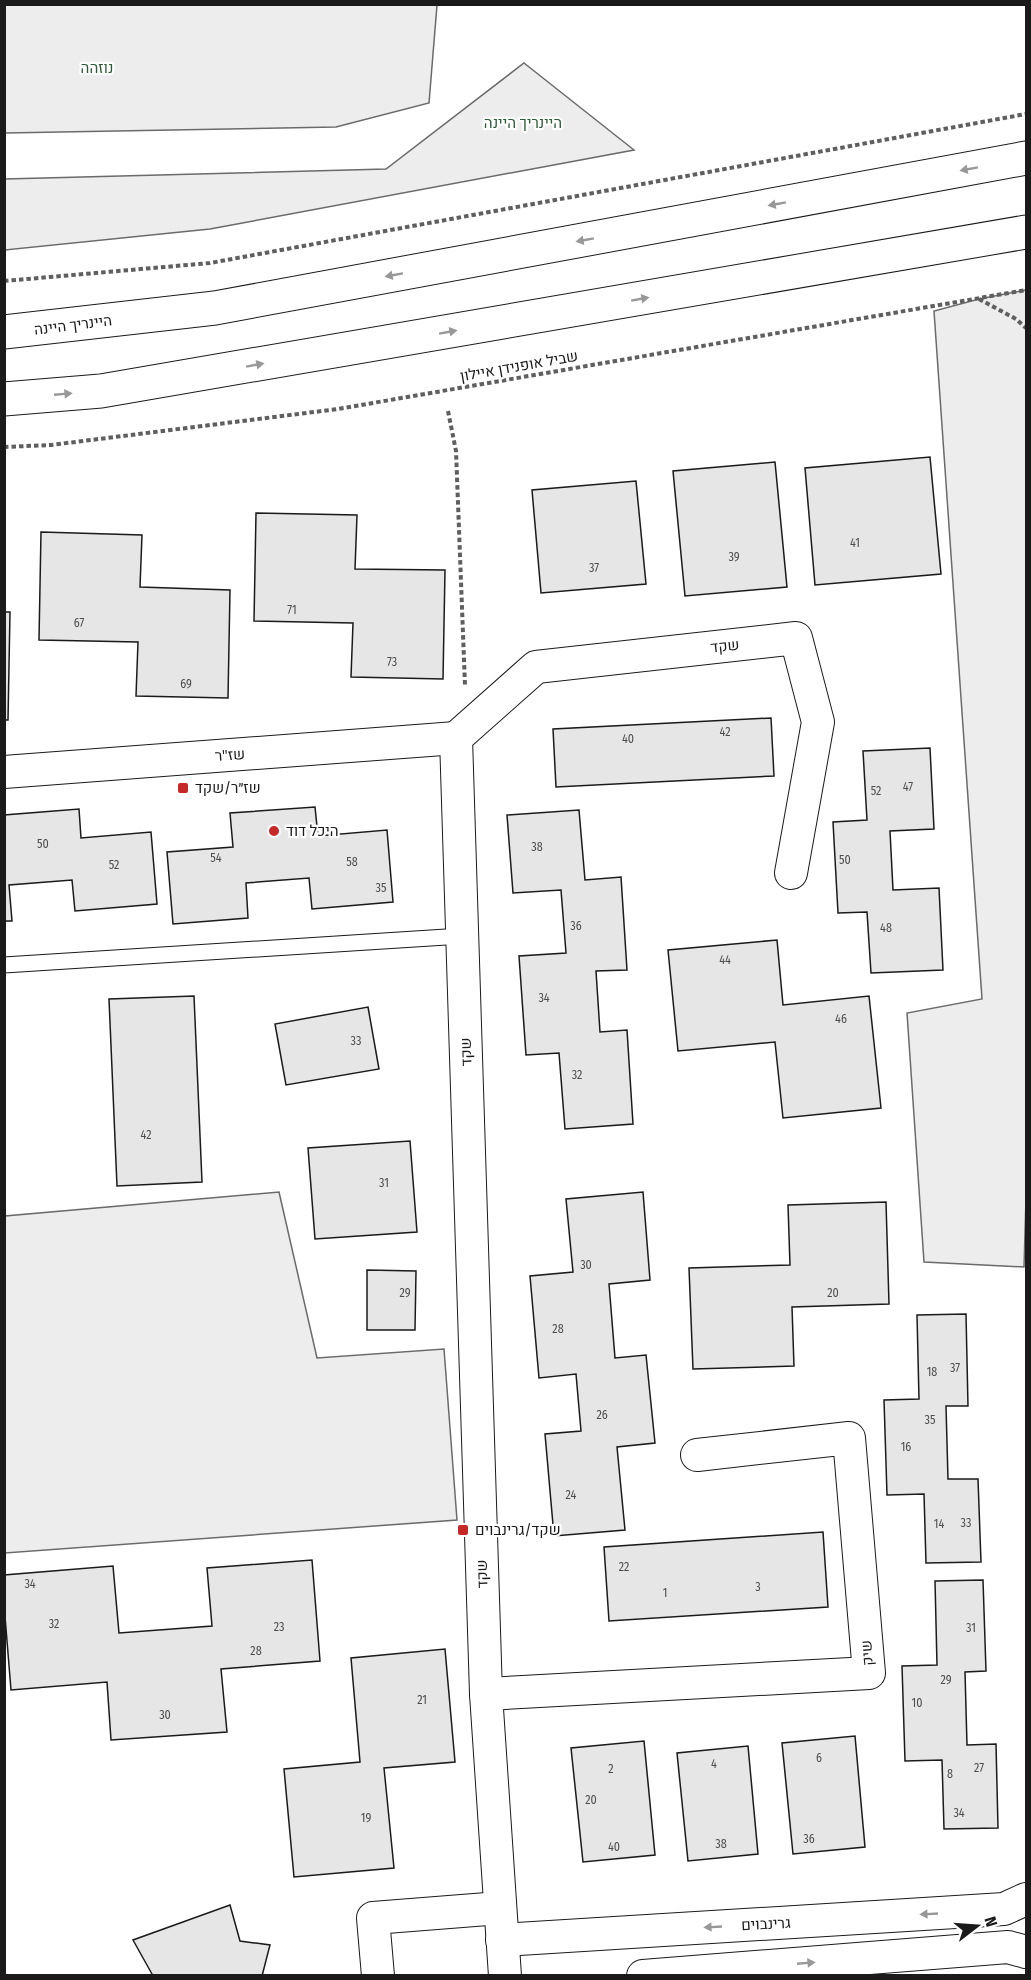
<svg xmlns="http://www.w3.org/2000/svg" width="1031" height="1980" viewBox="0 0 1031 1980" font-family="'Fira Sans Condensed',Heebo,sans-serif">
<rect width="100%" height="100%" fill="#fff"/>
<!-- built -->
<g fill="#ededed" stroke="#6a6a6a" stroke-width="1.5">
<path d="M4,5H437L429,103L336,127L5,133Z"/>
<path d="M524,63L634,150L210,229L5,250V179L386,169Z"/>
<path d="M1026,290V1198L1024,1267L924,1262L907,1013L982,999L934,311L979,299Z"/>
<path d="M279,1192L317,1358L444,1349L457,1520L5,1553V1216Z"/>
</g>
<!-- building -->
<g fill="#e6e6e6" stroke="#1a1a1a" stroke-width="1.5">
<path d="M930,457L941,574L815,585L805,468Z"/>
<path d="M775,462L787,587L685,596L673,471Z"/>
<path d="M636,481L646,584L541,593L532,490Z"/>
<path d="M256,513L357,515L355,569L445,570L443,679L351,677L353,623L254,621Z"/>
<path d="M41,532L142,535L140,587L230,590L228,698L136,696L138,642L39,640Z"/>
<path d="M4,612H10L8,720H4Z"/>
<path d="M771,718L774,776L556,787L553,729Z"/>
<path d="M930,748L934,829L890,831L893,890L939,888L943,970L871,973L867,912L838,913L833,822L867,820L863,751Z"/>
<path d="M315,807L318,836L387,830L393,902L312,909L309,878L246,883L248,918L173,924L167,852L233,847L230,813Z"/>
<path d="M79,809L81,838L151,832L157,904L75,911L72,880L9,885L12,921H4V815Z"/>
<path d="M579,810L585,880L621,877L627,970L596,971L600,1032L627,1030L633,1124L565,1129L559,1053L526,1055L519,956L566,953L561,890L513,893L507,815Z"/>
<path d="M777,940L783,1005L869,996L881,1108L783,1118L775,1042L678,1051L668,950Z"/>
<path d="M194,996L202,1182L117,1186L109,999Z"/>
<path d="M368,1007L379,1069L286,1085L275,1024Z"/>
<path d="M410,1141L417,1232L315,1239L308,1148Z"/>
<path d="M643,1192L650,1280L609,1284L615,1358L646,1355L655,1443L617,1447L625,1530L554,1536L545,1434L581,1431L576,1374L539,1378L530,1276L573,1272L566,1199Z"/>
<path d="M886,1202L889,1304L792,1307L794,1366L693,1369L689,1268L790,1265L788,1205Z"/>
<path d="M367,1270L416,1271L415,1330H367Z"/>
<path d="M966,1314L968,1406H946L948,1479H978L981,1562L926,1563L924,1494L887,1495L884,1400L919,1399L917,1315Z"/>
<path d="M823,1532L828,1607L609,1621L604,1547Z"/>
<path d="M312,1560L320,1661L221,1669L227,1732L111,1740L107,1682L11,1690L4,1604V1575L113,1566L119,1633L212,1626L207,1568Z"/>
<path d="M983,1580L986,1671L965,1672L967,1745L996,1744L998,1828L944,1829L942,1760L905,1761L902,1666L937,1665L935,1581Z"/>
<path d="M445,1649L455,1762L384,1768L394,1868L294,1877L284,1769L360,1762L351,1658Z"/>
<path d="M855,1736L865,1847L793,1854L782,1743Z"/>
<path d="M644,1741L655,1855L583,1862L571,1748Z"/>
<path d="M748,1746L758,1854L688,1861L677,1753Z"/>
<path d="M230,1905L240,1941L270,1945L262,1976H150L152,1974L133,1940Z"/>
</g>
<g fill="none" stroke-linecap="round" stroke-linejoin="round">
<defs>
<path id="lane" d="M4,965L462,936"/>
<g id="street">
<path d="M4,772L456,738"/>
<path d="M486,1694L869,1673L849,1438L697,1455"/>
<path d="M502,1940L1004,1909L1026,1899"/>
<path d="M378,1976L373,1918L500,1908"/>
<path d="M505,1976L486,1694L456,738L536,667L796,638L818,722L791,873"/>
<path d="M643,1976L1008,1947L1026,1952"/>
</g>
<g id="secondary">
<path d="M4,332L215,308L1026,158"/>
<path d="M4,399L101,391L1026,232"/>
</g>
</defs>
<!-- lane casing -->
<use href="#lane" stroke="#1a1a1a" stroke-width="17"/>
<!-- street casing -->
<use href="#street" stroke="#1a1a1a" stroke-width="34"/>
<!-- secondary casing -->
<use href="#secondary" stroke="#1a1a1a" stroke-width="35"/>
<!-- path -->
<g stroke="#5f5f5f" stroke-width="4" stroke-dasharray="4.5 3" stroke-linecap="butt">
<path d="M4,281L210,263L1026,114"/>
<path d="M979,299L1016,319L1026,328"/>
<path d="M448,411L456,451L465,686"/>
<path d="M4,447L51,445L338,409L1026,290"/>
</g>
<!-- lane -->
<use href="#lane" stroke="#fff" stroke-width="15"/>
<!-- street -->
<use href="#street" stroke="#fff" stroke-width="32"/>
<!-- secondary -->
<use href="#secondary" stroke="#fff" stroke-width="33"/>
</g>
<!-- one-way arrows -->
<defs><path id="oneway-solid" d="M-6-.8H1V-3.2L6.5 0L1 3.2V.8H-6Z" transform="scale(1.5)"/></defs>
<g fill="#989898">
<use href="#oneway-solid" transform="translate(969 169) rotate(170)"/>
<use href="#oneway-solid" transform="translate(777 204) rotate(170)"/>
<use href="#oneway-solid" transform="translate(585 240) rotate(170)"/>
<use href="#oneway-solid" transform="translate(394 275) rotate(170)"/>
<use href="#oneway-solid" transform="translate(640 299) rotate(-10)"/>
<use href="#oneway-solid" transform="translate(448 332) rotate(-10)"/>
<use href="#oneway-solid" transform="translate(255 365) rotate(-10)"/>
<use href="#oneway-solid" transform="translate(63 394) rotate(-5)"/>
<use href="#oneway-solid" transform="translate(929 1914) rotate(177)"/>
<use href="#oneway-solid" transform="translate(713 1927) rotate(177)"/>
<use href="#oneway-solid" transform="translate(806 1963) rotate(-5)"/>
</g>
<!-- markers -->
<g fill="#c62828" stroke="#fff" stroke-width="2">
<rect x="177" y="782" width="12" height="12" rx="3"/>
<circle cx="274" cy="831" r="6"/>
<rect x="457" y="1524" width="12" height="12" rx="3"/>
</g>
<g text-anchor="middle" stroke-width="4.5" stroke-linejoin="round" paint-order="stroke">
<!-- number labels -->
<g font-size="12" fill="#4d4d4d">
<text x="855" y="547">41</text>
<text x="734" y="561">39</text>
<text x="594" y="572">37</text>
<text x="292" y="614">71</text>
<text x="79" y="627">67</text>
<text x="392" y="666">73</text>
<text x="186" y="688">69</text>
<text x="725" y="736">42</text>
<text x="628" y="743">40</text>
<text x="908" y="791">47</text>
<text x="876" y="795">52</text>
<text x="43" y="848">50</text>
<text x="537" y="851">38</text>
<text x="216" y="862">54</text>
<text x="845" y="864">50</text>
<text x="352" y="866">58</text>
<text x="114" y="869">52</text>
<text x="381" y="892">35</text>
<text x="576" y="930">36</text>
<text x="886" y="932">48</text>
<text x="725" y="964">44</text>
<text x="544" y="1002">34</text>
<text x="841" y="1023">46</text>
<text x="356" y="1045">33</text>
<text x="577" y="1079">32</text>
<text x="146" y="1139">42</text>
<text x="384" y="1187">31</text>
<text x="586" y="1269">30</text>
<text x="405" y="1297">29</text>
<text x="833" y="1297">20</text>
<text x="558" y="1333">28</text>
<text x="955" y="1372">37</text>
<text x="932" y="1376">18</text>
<text x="602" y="1419">26</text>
<text x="930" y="1424">35</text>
<text x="906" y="1451">16</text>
<text x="571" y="1499">24</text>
<text x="966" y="1527">33</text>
<text x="939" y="1528">14</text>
<text x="624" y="1571">22</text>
<text x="30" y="1588">34</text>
<text x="758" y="1591">3</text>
<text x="665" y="1597">1</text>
<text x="54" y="1628">32</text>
<text x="279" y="1631">23</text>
<text x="971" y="1632">31</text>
<text x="256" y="1655">28</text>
<text x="946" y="1684">29</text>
<text x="422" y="1704">21</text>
<text x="917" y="1707">10</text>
<text x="165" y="1719">30</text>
<text x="819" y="1762">6</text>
<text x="714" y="1768">4</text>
<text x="979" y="1772">27</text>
<text x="611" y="1773">2</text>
<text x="950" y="1778">8</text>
<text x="591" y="1804">20</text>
<text x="959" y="1817">34</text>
<text x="366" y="1822">19</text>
<text x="809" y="1843">36</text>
<text x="721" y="1848">38</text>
<text x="614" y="1851">40</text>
</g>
<!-- park labels -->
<g font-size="15" fill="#2b5a34" stroke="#fff">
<text x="97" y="73">נוזהה</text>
<text x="523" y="128">היינריך היינה</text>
</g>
<!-- street labels -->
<g font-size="15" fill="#1a1a1a" stroke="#fff">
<text transform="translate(73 325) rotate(-7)" y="5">היינריך היינה</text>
<text transform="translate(519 366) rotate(-10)" y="5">שביל אופנידן איילון</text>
<text transform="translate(725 646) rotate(-6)" y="5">שקד</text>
<text transform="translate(230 755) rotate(-4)" y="5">שז"ר</text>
<text transform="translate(466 1052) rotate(-92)" y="5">שקד</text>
<text transform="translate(482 1574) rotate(-92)" y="5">שקד</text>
<text transform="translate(867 1653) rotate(-95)" y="5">שיק</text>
<text transform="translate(766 1924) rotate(-3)" y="5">גרינבוים</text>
</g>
<!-- poi labels -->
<g font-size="15" fill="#1a1a1a" stroke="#fff" text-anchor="start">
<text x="195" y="793">שז״ר/שקד</text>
<text x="286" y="836">היכל דוד</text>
<text x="475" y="1535">שקד/גרינבוים</text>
</g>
</g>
<!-- border -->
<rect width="1031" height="1980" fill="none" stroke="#1a1a1a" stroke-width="12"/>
<!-- north arrow -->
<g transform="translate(977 1926) rotate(73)" stroke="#ffffff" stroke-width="4.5" paint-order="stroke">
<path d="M0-4.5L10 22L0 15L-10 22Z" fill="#1a1a1a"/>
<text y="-9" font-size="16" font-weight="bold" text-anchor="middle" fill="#1a1a1a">N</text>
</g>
</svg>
